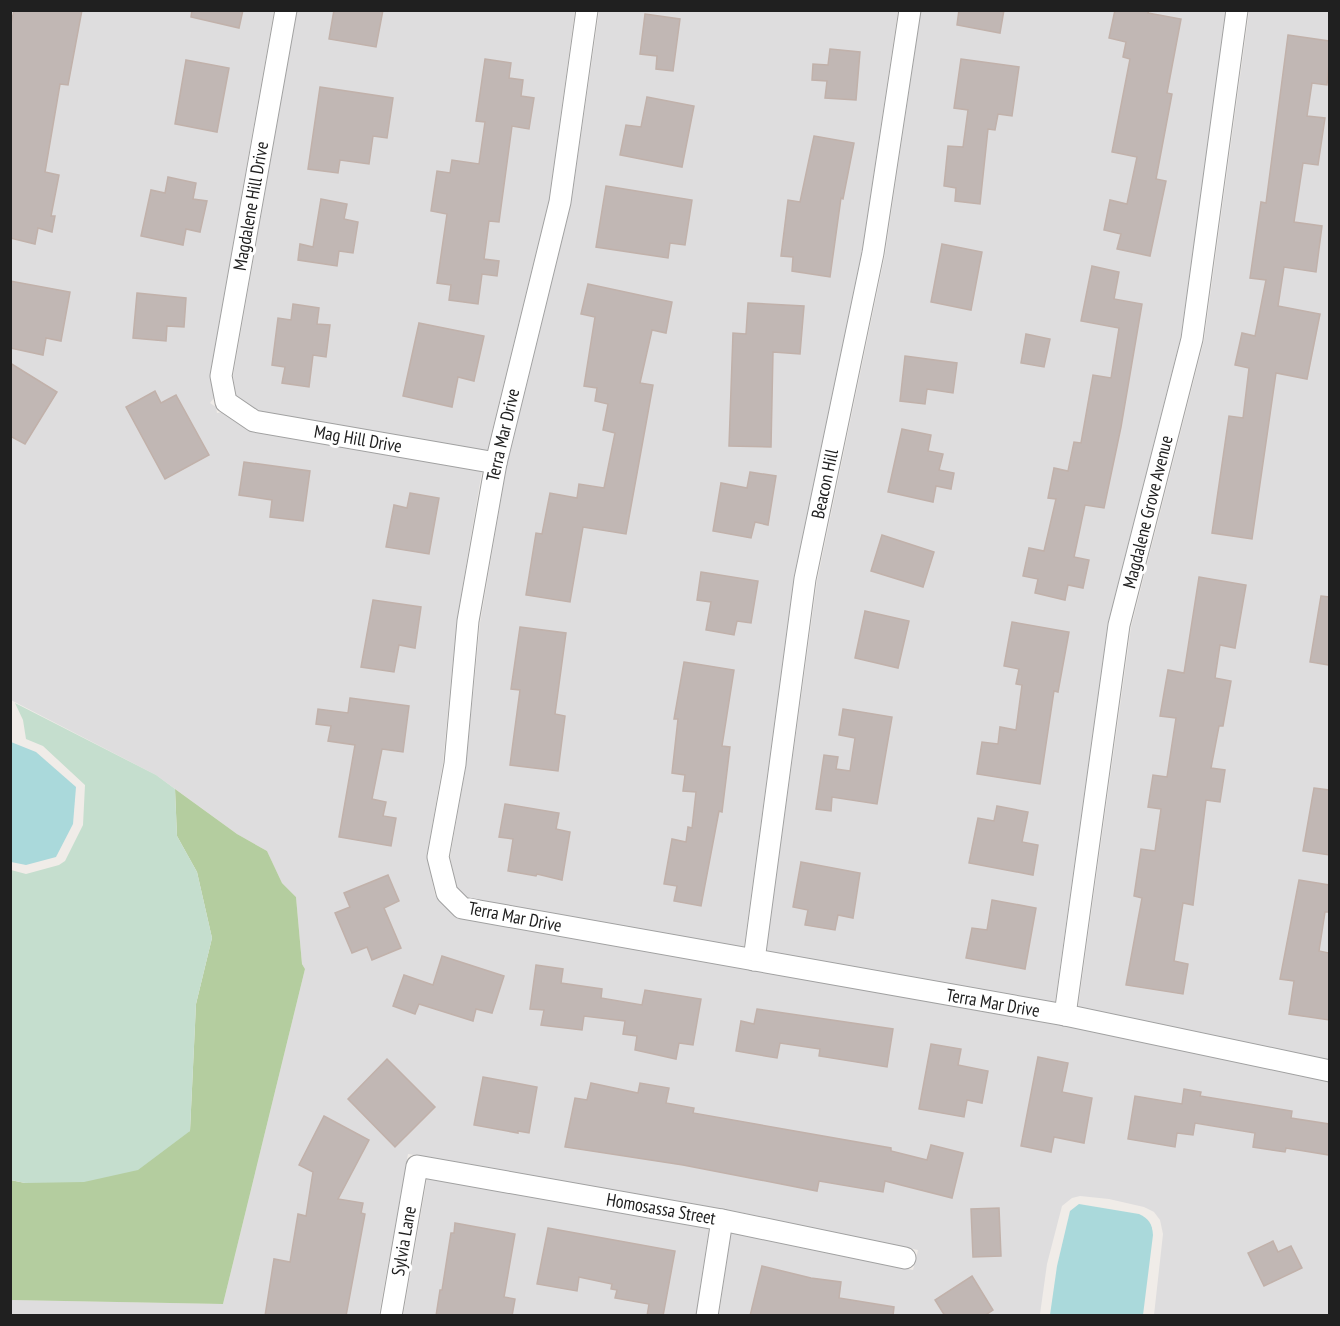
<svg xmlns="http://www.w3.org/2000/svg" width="1340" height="1326" viewBox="0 0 1340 1326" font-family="'PT Sans Narrow',sans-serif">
<rect width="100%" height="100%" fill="#f0ece8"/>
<!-- residential -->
<g fill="#deddde">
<path d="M10,11H274L210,374L214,398L210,403L216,407L217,413L223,412L482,471L457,619L443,763L427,855L435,895L453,915L460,918L1064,1025L1329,1082V1315H1154L1163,1234L1160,1220L1154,1212L1144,1207L1109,1199L1080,1196L1072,1198L1062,1206L1047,1264L1040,1314L1037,1315H719L731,1232L913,1270L918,1250L734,1211L408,1154L379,1315H11V1300L223,1304L305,969L302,964L296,897L282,883L267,851L237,834L156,775L11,700Z"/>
<path d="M297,11H575L549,200L487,451L259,411L236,396L233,376Z"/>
<path d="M599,11H898L862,251L794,577L744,948L467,899L457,889L450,857L466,766L480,623L507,465L571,204Z"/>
<path d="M921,11H1226L1181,336L1108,623L1055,1003L766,952L817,581L885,254Z"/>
<path d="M1249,11H1329V1061L1078,1007L1131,627L1204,340Z"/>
<path d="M427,1178L709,1228L696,1315L403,1316Z"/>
</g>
<!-- forest -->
<path fill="#b4cd9f" d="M175,789L237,834L267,851L282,883L296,897L302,964L305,969L223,1304L11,1300L10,1180L25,1183L190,1131L196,1004L212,938L197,872L177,836Z"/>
<!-- wetland -->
<path fill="#c5dece" d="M15,703L156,775L175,789L177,836L197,872L212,938L196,1004L190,1131L138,1170L84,1182L25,1183L11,1180V870L26,874L59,865L65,861L83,825L85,785L43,746L26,739L23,720Z"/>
<!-- water -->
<g fill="#aad9db">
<path d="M11,742L36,752L76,787L73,824L56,857L26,865L11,862Z"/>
<path d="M1079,1204L1139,1214C1149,1219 1152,1223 1153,1235L1143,1315H1050L1057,1266L1070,1211Z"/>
</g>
<!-- building -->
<g fill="#c1b7b4" stroke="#c1b1aa" stroke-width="1.5">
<path d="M14,10H82L68,85L60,84L45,172L59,175L51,216H55L52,232L38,228L35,244L10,238V29Z"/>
<path d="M192,10H243L239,28L191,17Z"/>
<path d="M334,10H383L376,47L329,39Z"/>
<path d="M959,10H1004L1000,33L957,25Z"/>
<path d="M1115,10H1149L1148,13L1181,19L1167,93L1172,94L1156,179L1166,181L1150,256L1117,249L1121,234L1104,230L1110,200L1127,204L1137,157L1112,152L1130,59L1123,57L1126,42L1109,38Z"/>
<path d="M645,14L680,19L673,71L656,69L657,56L640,54Z"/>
<path d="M1288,35L1329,41V64L1327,85L1312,83L1307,116L1325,118L1318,165L1303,163L1294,222L1322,226L1316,272L1284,267L1278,306L1320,314L1307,379L1276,373L1252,539L1212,533L1229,416L1243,418L1249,368L1235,365L1242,333L1255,336L1266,280L1250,278L1261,202L1266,203Z"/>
<path d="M830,49L860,52L856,100L825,98L827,81L812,80L813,64L828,65Z"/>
<path d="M485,59L511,63L509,78L523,80L521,96L534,98L529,129L512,126L499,222L489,221L484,259L499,261L497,276L482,274L478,304L449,300L451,285L437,283L447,214L431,211L437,171L450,173L452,160L479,164L485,122L476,121Z"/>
<path d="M961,59L1019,67L1012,116L998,114L995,130L988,129L980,204L955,201L956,188L944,186L948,146L963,147L968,110L954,108Z"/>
<path d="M186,60L229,68L217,132L175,124Z"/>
<path d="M320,87L393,98L387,138L373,136L369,164L340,160L338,173L308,169Z"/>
<path d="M647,97L694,106L682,167L620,155L626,125L641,127Z"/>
<path d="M814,136L854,143L843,199L841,198L830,277L792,271L793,257L781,256L788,200L800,202Z"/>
<path d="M168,177L196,183L193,199L207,201L200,232L186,229L183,245L141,236L151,190L165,193Z"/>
<path d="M606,186L692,200L685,245L670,243L668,258L596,247Z"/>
<path d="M321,199L347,204L344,219L358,222L353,253L339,251L337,266L298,260L300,244L313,247Z"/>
<path d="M942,244L982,252L971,310L931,302Z"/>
<path d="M1092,266L1119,272L1114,299L1142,304L1121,427L1104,508L1085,505L1074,557L1089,560L1083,588L1068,585L1065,600L1035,593L1038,579L1023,576L1029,548L1044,551L1056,499L1048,498L1054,468L1068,471L1074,442L1081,443L1093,375L1111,378L1119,328L1081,321Z"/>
<path d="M10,281L70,292L61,341L46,338L43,355L10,348Z"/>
<path d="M588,284L672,302L666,333L652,330L640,383L653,385L626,534L583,527L570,602L526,595L536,533L542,534L550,493L577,498L579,484L604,488L615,433L603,430L608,404L595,401L597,388L584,386L595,317L581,314Z"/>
<path d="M137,293L186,298L184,327L167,326L166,341L133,338Z"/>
<path d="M748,303L804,306L800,354L773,352L771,447L729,446L733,333L746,334Z"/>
<path d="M293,304L319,308L317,324L330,325L326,357L313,355L309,387L282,383L285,367L272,365L278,318L291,320Z"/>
<path d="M419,323L484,336L474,381L458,377L452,407L403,396Z"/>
<path d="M1026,334L1050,339L1044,367L1021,363Z"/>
<path d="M905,356L957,363L953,393L927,389L925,404L900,401Z"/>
<path d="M10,363L57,392L25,444L10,436Z"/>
<path d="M155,391L161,403L176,395L209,455L165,479L126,407Z"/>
<path d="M902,429L931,435L928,451L943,454L939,470L954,473L951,489L936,486L933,502L888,492Z"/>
<path d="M244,462L310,471L303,521L270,517L272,500L239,495Z"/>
<path d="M750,472L776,476L768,525L755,522L751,538L713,531L721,483L747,488Z"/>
<path d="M410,493L439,498L429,554L386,547L394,505L407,508Z"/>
<path d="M882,535L934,552L923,587L871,571Z"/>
<path d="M701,572L758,581L751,623L737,621L734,635L706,630L711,602L697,600Z"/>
<path d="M1199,577L1246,585L1235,648L1220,645L1215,678L1231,681L1223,726H1219L1211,768L1225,770L1220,802L1206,800L1193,905L1183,903L1174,961L1188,964L1183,994L1126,985L1142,898L1134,896L1141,849L1155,851L1161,809L1148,807L1153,775L1167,777L1176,718L1160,716L1168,670L1184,673Z"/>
<path d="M1321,596L1329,597V665L1310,662Z"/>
<path d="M373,600L421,607L415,648L399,645L394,672L361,667Z"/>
<path d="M865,611L909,621L898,668L855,658Z"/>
<path d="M1012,622L1069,632L1058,692L1054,691L1040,784L977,774L982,742L998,744L1000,727L1016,730L1022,685L1016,684L1019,669L1004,666Z"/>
<path d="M520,627L566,633L555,714L565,716L558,771L510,765L520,690L511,689Z"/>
<path d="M684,662L734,670L722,746L730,747L722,812L719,811L701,906L674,901L677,886L664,884L672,839L686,842L688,827L692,828L696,792L683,791L685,775L672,773L678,719H674Z"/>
<path d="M350,698L409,706L403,752L382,749L372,799L386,802L383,816L396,818L391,846L339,837L355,745L328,741L331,726L316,724L318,709L348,713Z"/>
<path d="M843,709L892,717L877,804L832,797L831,811L816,809L824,755L838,757L836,769L850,771L855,738L839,735Z"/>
<path d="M1314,788L1329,790V855L1303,851Z"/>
<path d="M505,804L559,813L556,829L570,832L562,880L537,874L536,876L508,871L513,839L499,837Z"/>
<path d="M997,806L1028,812L1022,842L1038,845L1033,875L969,863L978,818L994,821Z"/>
<path d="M801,862L860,873L853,918L838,915L835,930L805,925L808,910L793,907Z"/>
<path d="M388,875L399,901L384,908L401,948L372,960L367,947L352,953L335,913L350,907L344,893Z"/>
<path d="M1299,880L1329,885V912H1325L1319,951L1329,953V1020L1289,1014L1294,981L1280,979Z"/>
<path d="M992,900L1036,908L1025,969L966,958L972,928L987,930Z"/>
<path d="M442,956L504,976L492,1013L476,1009L473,1021L419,1004L415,1014L393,1006L404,975L433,985Z"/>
<path d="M536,965L563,969L561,983L602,989L601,998L642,1005L645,990L701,999L693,1045L679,1043L676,1059L635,1050L637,1036L623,1034L625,1021L584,1016L582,1030L541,1025L544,1010L530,1009Z"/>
<path d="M757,1009L893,1029L887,1067L819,1056L820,1049L780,1043L777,1058L736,1051L741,1021L754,1024Z"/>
<path d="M931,1044L961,1049L958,1065L988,1071L982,1103L967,1100L964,1117L919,1109Z"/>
<path d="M1038,1057L1068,1063L1062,1092L1092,1098L1084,1143L1054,1137L1051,1152L1021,1146Z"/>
<path d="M387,1059L435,1107L395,1147L348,1099Z"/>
<path d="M483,1077L537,1087L529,1133L518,1131V1133L474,1125Z"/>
<path d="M591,1083L638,1093L640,1083L669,1088L666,1103L694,1108L693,1113L891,1148V1151L927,1160L931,1145L963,1153L952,1198L885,1181L883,1192L819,1181L817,1191L683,1165L565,1147L575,1098L587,1100Z"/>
<path d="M1184,1089L1201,1092L1200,1096L1292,1111L1291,1118L1329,1124V1155L1286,1148L1285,1152L1253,1147L1255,1133L1195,1123L1193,1135L1177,1133L1175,1147L1128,1139L1135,1096L1182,1104Z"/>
<path d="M324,1116L369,1140L338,1199L363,1203L361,1213L365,1214L346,1316H265L274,1259L290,1262L298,1214L306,1216L313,1172L299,1165Z"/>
<path d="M999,1208L1001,1256L973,1257L971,1209Z"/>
<path d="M455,1223L515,1234L504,1297L515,1299L512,1316H436L440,1290H442L451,1233H454Z"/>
<path d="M548,1228L675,1251L663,1316H647L649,1304L615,1298L617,1290L611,1289L612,1284L579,1277L577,1291L537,1284Z"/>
<path d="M1273,1241L1278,1252L1291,1246L1302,1268L1264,1286L1248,1253Z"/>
<path d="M762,1266L811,1278L841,1282L839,1298L894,1307L893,1316H750Z"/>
<path d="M972,1276L993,1310L984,1316H945L935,1300Z"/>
</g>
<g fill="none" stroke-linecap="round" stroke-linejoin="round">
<defs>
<g id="minor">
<path d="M286,10L221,376L226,402L254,421L496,463"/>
<path d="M587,10L560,202L496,463L468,621L455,764L438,857L447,893L462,908L1065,1015L1330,1071"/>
<path d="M754,960L805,579L873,253L910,10"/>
<path d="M1065,1015L1119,625L1192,339L1237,10"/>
<path d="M391,1316L417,1166L722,1220L905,1258"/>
<path d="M707,1316L722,1220"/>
</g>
</defs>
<!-- minor casing -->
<use href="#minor" stroke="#a1a1a1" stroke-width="23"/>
<!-- minor -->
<use href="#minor" stroke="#fff" stroke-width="21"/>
</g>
<g text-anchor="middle" stroke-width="6" stroke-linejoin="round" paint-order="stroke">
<!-- street labels -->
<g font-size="18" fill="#202020" stroke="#fff">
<text transform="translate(251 206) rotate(-80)" y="6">Magdalene Hill Drive</text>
<text transform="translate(503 435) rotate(-77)" y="6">Terra Mar Drive</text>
<text transform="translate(358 439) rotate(10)" y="6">Mag Hill Drive</text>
<text transform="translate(825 484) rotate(-78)" y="6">Beacon Hill</text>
<text transform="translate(1148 512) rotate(-76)" y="6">Magdalene Grove Avenue</text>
<text transform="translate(515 917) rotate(11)" y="6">Terra Mar Drive</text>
<text transform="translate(993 1003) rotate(10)" y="6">Terra Mar Drive</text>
<text transform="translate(661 1209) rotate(10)" y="6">Homosassa Street</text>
<text transform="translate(404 1241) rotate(-80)" y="6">Sylvia Lane</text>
</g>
</g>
<!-- border -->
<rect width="1340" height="1326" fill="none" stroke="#202020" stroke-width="24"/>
</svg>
